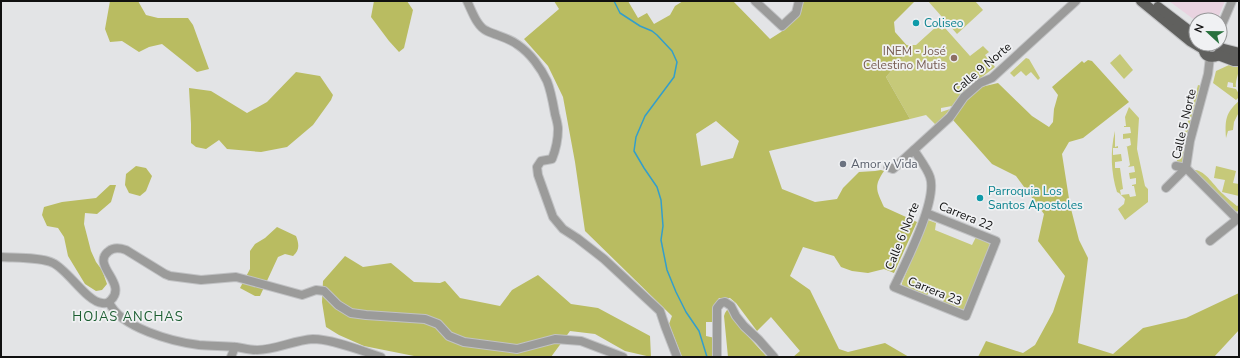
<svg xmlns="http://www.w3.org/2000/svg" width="1240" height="358" viewBox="0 0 1240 358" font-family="'Nunito Sans',sans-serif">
<rect width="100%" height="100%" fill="#e3e4e6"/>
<!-- commercial -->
<path fill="#e9d3e0" d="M1169,1H1225L1217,20H1196V21Z"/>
<!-- green -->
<g fill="#c6c979">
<path d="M928,1H975L983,10L957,34Z"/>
<path d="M937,26L942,30L945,28L970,56L983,46L989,52L985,55L995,67L965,90L952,106L941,108V112L950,109L938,124H935L926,115L910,119L886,77L910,49L905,45H916Z"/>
<path d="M1120,54L1133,70L1124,79L1110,63Z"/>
<path d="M1026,58L1029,59L1040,78L1038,80L1031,72L1026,76L1021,71L1014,77L1010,73Z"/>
<path d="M1229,65L1239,66C1239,75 1235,80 1236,87H1233V83L1228,82L1227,87L1236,89L1239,94V97L1236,100L1213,83L1216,71Z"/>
<path d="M1198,85L1202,86L1183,162L1176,164Z"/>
<path d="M1239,101V112L1234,122L1233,130L1228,131L1226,138C1225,121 1225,113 1239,101Z"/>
<path d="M1129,107L1139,118L1137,149L1145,186L1148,189V202L1125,220L1118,209L1124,204L1125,199L1119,193L1117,192C1111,173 1110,151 1115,131V147L1118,146V148H1113V155L1121,154L1122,161L1115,162V168H1120L1123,189L1120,190L1121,195L1129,194L1130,197L1136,196L1134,186H1132V185L1136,184V178L1130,179L1129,173L1135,172L1134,166L1128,167L1130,165L1127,147H1126L1131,145L1130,138L1123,139V134L1131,133L1130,127H1124V126H1126L1125,117Z"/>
<path d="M1216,166L1236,171L1233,183L1239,184V196L1222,192L1225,180L1214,178Z"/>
<path d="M1195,170C1206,171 1214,186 1223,194C1227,198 1232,202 1237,206L1239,205V211L1235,212L1194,171Z"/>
<path d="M928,220L936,223L935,230L972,245L976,237L990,244V246L964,309L962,310L943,302L946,294L930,289L927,296L902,286V283Z"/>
</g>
<!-- forest -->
<g fill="#b9bc61" fill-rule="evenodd">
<path d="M110,1H138L146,15L158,18H188L193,25L209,69L197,72L162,44L149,47L139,52L122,41L110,42L105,29Z"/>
<path d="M374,1H407L413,10L404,48L399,52L389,41L371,17Z"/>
<path d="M554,1H628L638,18L647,13L654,24L670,15L675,6L683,1H733L770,39L781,32L801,13L802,1H915L894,22L895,32L910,49L886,77L910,119L769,151L782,189L815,202L837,199L843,188L859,172L875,171L881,170L884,171C873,187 877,191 884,207L917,222L894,273L884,269L868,273L852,271L841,267L834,256L803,247L790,276L810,290L839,349L848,352L885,343L909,357H793L800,351L771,317L757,331L736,303L730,298H719L714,306L715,322H706V336L715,338L712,357H682L669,324L672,316L585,231L575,162L563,97L548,66L524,39L559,9ZM716,121L739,141L733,158L701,166L696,134Z"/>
<path d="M1088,60L1092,61L1129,102L1083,138L1069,142L1062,154L1070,205L1079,240L1088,258L1078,343L1113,354L1143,328L1186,318L1239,293V330L1214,357H978L986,341L1023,353L1035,345L1053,312L1065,276L1038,241L1044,214L1016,176L992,164L953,120L964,103L981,87L998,83L1032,116L1049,127L1053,122L1054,109L1058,95L1052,87L1082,61L1084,63Z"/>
<path d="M296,72L320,76L333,95L331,100L313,125L287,147L261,152L227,149L219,140L206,149L196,147L191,143V124L189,88L211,91L247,113L267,102Z"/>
<path d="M136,166L146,168L152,176L146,191L140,196L129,193L125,185L126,174Z"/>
<path d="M110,185H116L111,202L97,214L85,213L84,224L91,251L96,262L102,270L107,284L102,290L96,291L85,284L68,256L64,237L58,228L47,226L42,215L44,207L62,202L96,198Z"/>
<path d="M277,227L296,236C299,244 300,250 293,256L285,254L278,257L260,296H255L240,288L250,269V251L255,244L265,238Z"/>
<path d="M345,256L363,267L391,263L414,282L440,283L445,281L460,298L500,306L512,290L538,275L571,304L598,308L650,336L651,357L625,351L595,334L570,331L551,357H419L364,346L339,335L326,327L322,302L323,281Z"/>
<path d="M727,310L729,311L736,323L767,357H728L724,316L725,313Z"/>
</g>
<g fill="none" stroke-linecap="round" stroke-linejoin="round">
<!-- stream -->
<path stroke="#339ecb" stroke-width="1.5" d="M614,1L620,13L640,26L652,31L657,35L672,51L677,62L674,77L645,116L636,137L634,151L644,168L657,187L661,200L663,226L661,240L667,270L676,292L686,312L699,331L707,357"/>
<defs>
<g id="minor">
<path d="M467,1C472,11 477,27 487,31C498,36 509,38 518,45C530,53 541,68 547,81C551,91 553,103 555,114C556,118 558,124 558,129C558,139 556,149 552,159L541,161L537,167L538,175L553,217L563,229L577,238L604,259L660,311L665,326L677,357"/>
<path d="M755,1L782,26L796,13L799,1"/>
<path d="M1220,29L1232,1"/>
<path d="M914,150C919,158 927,168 930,177C938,200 905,264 894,287L966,316L996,241L926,213"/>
<path d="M1176,166L1186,168L1237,219"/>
<path d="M888,167L893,169L950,117L964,97L980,83L992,78L1076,1"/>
<path d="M1166,188L1186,168L1190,141L1208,74L1210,57"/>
<path d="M1210,241L1239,218"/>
<path d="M1,257C15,258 41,257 53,263C68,270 87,302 102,303C106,304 108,303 111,300C128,283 90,265 109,251C114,247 120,248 126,250L165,274L170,276L201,280L236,277L302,295L316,290L324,291L338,305L351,313L366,315L425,319L438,324L449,336L464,342L517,349L555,339L581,341L623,357"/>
<path d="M109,302C120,328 174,342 199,345C211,346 224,346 236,347C243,348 250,350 257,350C276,350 294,340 313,339C332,339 362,351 381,357"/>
<path d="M231,357L235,347"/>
<path d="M717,357V308L721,303L725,302L731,306L736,316L744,326L759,340L774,357"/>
</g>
<g id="major">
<path d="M1141,1L1190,41L1205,50"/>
<path d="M1158,7L1196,36"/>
<path d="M1207,44C1194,61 1230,61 1218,44"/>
<path d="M1220,48L1239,53"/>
<path d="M1218,55L1234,61H1239"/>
</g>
</defs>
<!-- minor casing -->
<use href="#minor" stroke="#c1c2c4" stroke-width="10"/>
<!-- major casing -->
<use href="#major" stroke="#c1c2c4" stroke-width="12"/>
<!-- minor -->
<use href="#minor" stroke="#9b9b9a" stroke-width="8"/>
<!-- major -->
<use href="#major" stroke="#60605e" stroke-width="10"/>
</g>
<!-- markers -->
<g fill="#0f9aa8" stroke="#f0f1f3" stroke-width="1.5">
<circle cx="916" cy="23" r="4"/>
<circle cx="980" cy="198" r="4"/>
</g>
<circle fill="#8d6e63" stroke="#f0f1f3" stroke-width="1.5" cx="954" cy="58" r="4"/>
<circle fill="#6b7280" stroke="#f0f1f3" stroke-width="1.5" cx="843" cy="164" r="4"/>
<g text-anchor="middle" stroke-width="3.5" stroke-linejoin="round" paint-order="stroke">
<!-- culture labels -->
<g font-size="12" fill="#0d838f" stroke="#f0f1f3" text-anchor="start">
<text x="924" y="27">Coliseo</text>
<text x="988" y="195">Parroquia Los<tspan x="988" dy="14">Santos Apostoles</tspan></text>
</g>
<!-- education labels -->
<g font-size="12" fill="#785e54" stroke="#f0f1f3" text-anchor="end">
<text x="946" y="55">INEM - José<tspan x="946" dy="14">Celestino Mutis</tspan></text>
</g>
<!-- street labels -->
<g font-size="12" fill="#101010" stroke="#f0f1f3">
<text transform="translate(982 68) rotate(-40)" y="4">Calle 9 Norte</text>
<text transform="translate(1184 124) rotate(-77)" y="4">Calle 5 Norte</text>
<text transform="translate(966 216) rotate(22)" y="4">Carrera 22</text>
<text transform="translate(902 236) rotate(-68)" y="4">Calle 6 Norte</text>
<text transform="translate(935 291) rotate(22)" y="4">Carrera 23</text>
</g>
<!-- worship labels -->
<g font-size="12" fill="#5b616d" stroke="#f0f1f3" text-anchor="start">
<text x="851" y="168">Amor y Vida</text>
</g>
<!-- neighbourhood labels -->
<g font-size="13" letter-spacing="1" fill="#1a5d30" stroke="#f0f1f3">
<text x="128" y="321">HOJAS ANCHAS</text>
</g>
</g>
<!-- border -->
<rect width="1240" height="358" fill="none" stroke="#101010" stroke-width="4"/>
<!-- north arrow -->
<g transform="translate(1208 32) rotate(292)"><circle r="19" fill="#f0f1f3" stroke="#969798"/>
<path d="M0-3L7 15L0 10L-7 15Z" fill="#29713e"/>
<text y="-6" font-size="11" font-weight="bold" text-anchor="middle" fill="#101010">N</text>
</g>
</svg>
